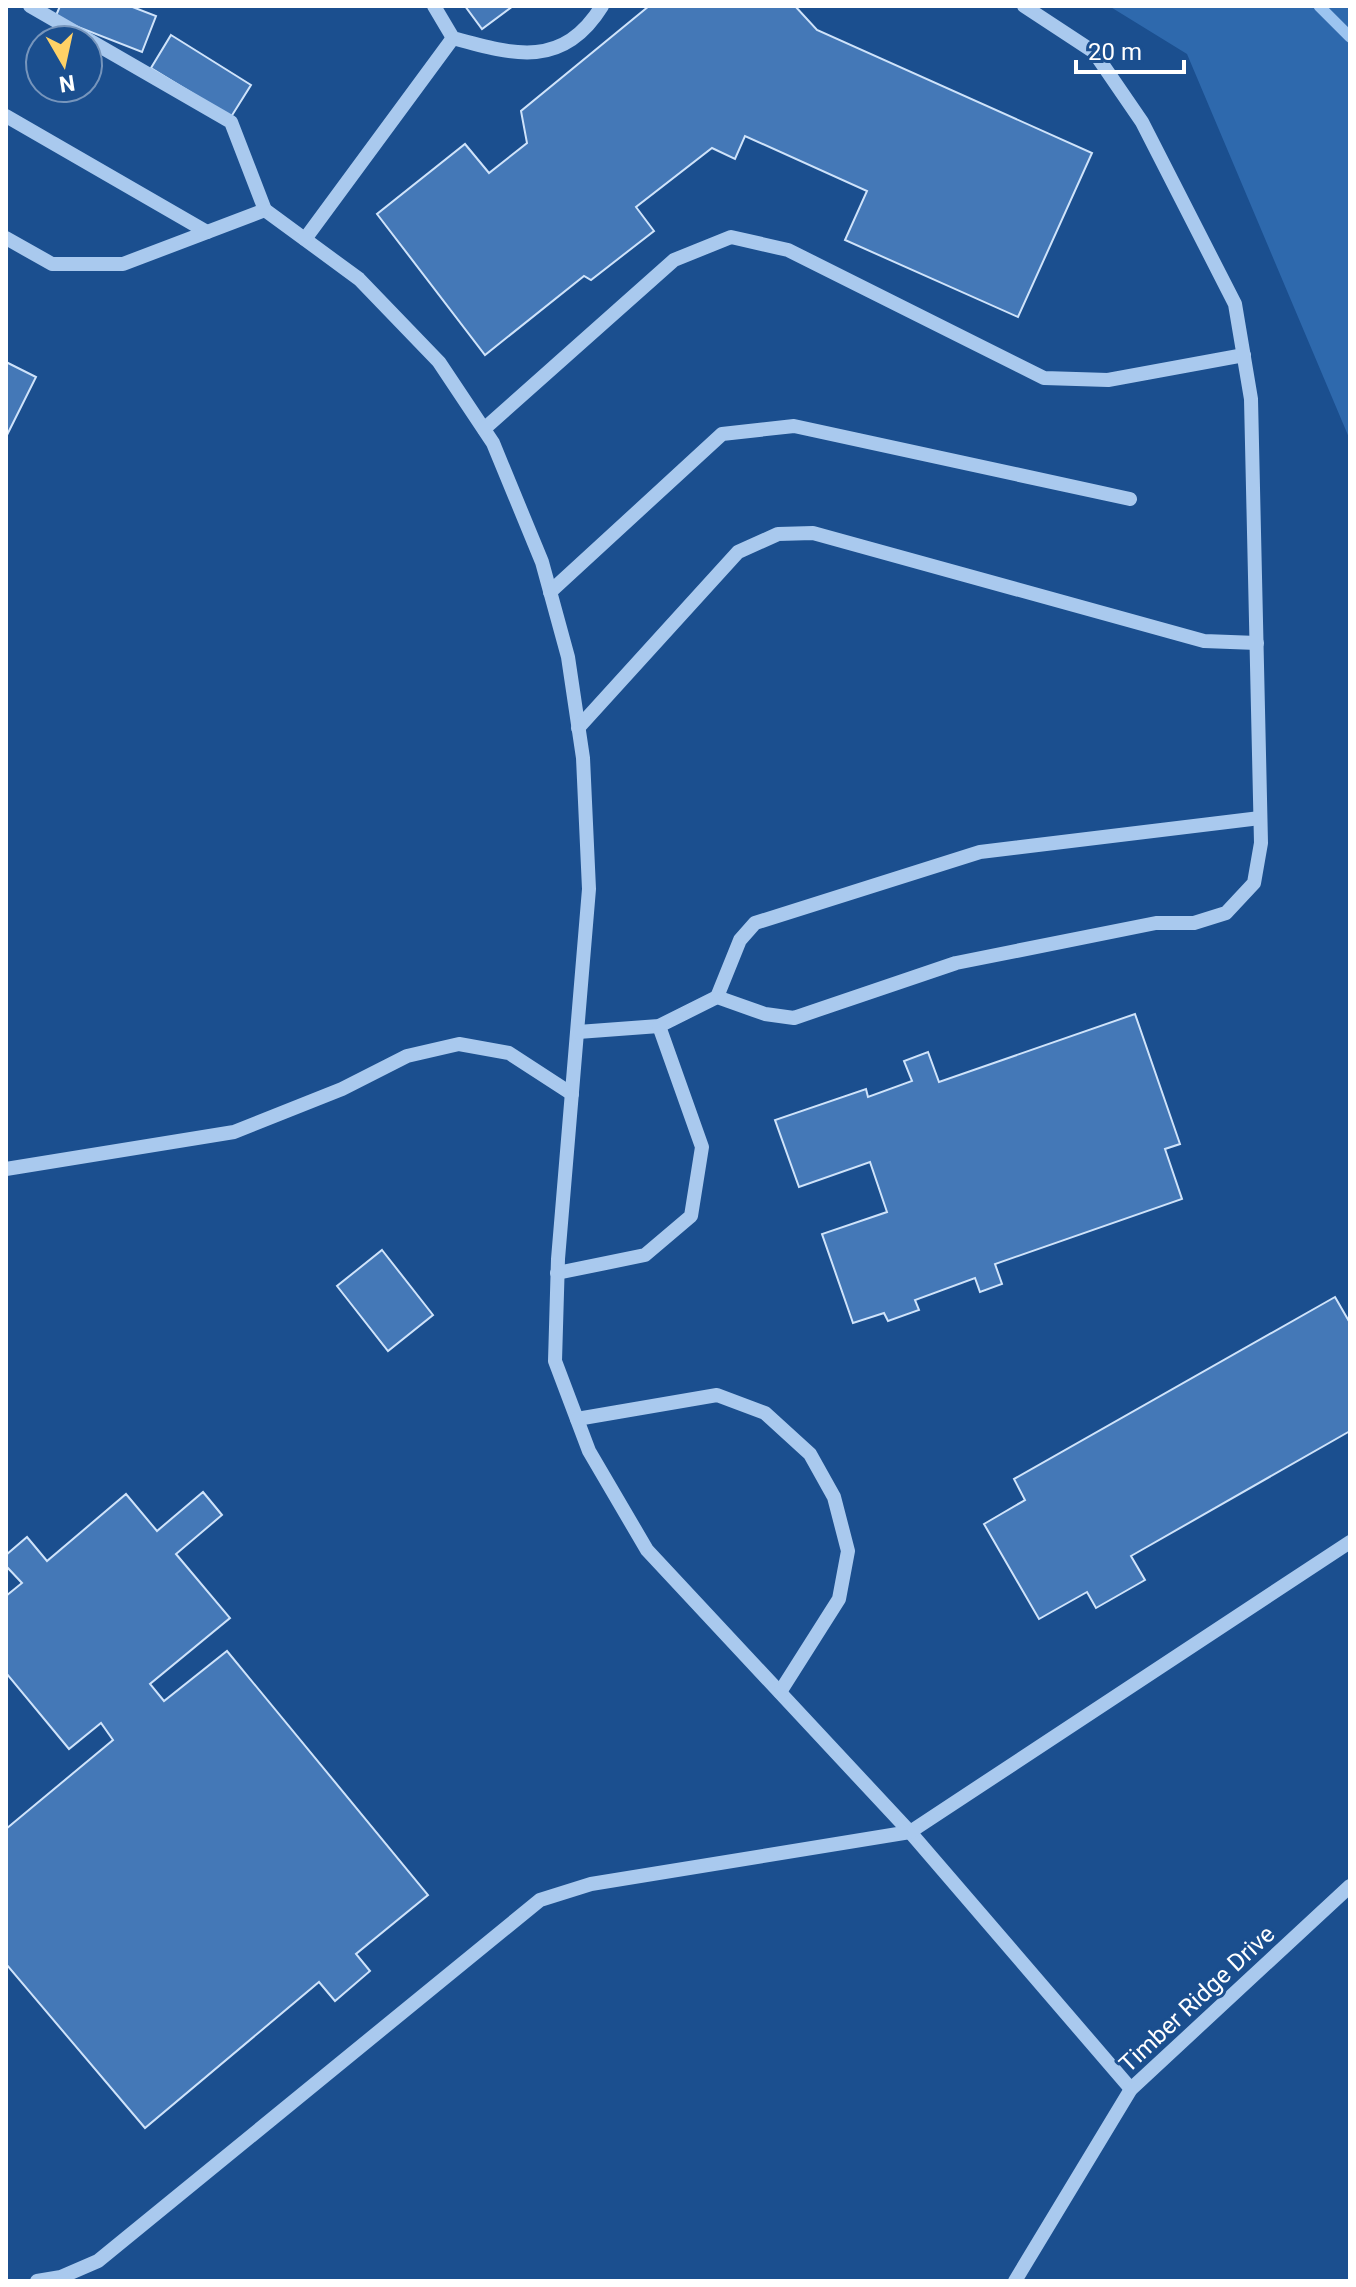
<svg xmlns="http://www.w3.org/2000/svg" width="1356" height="2287" viewBox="0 0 1356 2287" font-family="Roboto,sans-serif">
<rect width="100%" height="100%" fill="#1b4f8f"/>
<!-- green -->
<path fill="#2e69ad" d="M1109,6H1350V440L1187,54Z"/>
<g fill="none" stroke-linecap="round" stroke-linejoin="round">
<!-- stream -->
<path stroke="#9cc4f0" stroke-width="11" d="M1319,6L1350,37"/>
</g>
<!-- building -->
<g fill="#4478b7" stroke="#cfe3fa" stroke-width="2">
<path d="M60,6H130L156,16L142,52L55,18Z"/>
<path d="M465,6H513L482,29Z"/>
<path d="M649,6H795L817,30L1092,153L1018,317L845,240L867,191L745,136L735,159L712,148L636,207L654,231L591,280L584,276L485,355L377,214L465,144L489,173L527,143L521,111Z"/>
<path d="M171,35L251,85L231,117L151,68Z"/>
<path d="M6,362L36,377L6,437Z"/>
<path d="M1135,1014L1180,1144L1165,1149L1182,1199L995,1264L1002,1284L980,1292L975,1278L915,1300L919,1310L888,1321L884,1313L853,1323L822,1234L887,1212L870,1162L799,1187L775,1120L866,1089L868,1097L912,1081L904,1061L928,1052L939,1082Z"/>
<path d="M382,1250L433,1315L388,1351L337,1286Z"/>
<path d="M1335,1297L1350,1323V1431L1131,1556L1145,1580L1096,1608L1087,1592L1039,1619L984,1524L1025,1500L1014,1479Z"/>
<path d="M203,1492L222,1515L176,1554L230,1618L150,1684L164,1701L227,1651L428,1895L356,1954L370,1971L335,2001L319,1982L145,2128L6,1964V1829L113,1740L101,1723L69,1749L6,1673V1596L22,1583L6,1566V1555L27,1537L47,1561L126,1494L157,1531Z"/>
</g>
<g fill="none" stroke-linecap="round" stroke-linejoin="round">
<!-- minor -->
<g stroke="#a9c9ee" stroke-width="14">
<path d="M30,6L231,122L265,210L359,279L439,362L493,443L542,562L568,657L583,758L589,889L558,1259L555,1361L589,1451L647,1550L910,1832L1131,2089"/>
<path d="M434,6L453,38C514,55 563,69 602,6"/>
<path d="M6,116L207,232"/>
<path d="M6,238L52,264H123L265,210"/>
<path d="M305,239L453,38"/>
<path d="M484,429L674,260L731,237L788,250L1044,378L1108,380L1244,355"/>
<path d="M550,592L722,434L794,426L1130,499"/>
<path d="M578,728L738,552L778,534L813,533L1204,641L1257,643"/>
<path d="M717,997L740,940L755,923L980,852L1260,818"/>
<path d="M578,1032L659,1026L717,997L765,1014L794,1018L956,963L1156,923H1194L1226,913L1254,883L1261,843L1251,399L1235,304L1142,122L1094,52L1024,6"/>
<path d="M6,1169L234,1132L342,1089L407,1056L459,1044L509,1053L572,1094"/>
<path d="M557,1273L645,1255L691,1216L702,1147L659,1026"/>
<path d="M577,1419L717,1395L765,1413L810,1454L834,1497L848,1551L839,1599L780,1692"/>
<path d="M37,2281L61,2277L98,2261L540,1900L591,1884L910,1832L1350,1542"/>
<path d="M1015,2281L1131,2089L1350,1886"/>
</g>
</g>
<g text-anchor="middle" stroke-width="6" stroke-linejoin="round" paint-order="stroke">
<!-- street labels -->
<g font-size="24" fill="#fff" stroke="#1b4f8f">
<text transform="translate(1197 1999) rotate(-43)" y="8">Timber Ridge Drive</text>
</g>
</g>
<!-- border -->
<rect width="1356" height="2287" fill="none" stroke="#ffffff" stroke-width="16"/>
<!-- north arrow -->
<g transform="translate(64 64) rotate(171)"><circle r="38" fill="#1b4f8f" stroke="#7695bc" stroke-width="2"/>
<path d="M0-6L14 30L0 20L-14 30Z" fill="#ffd166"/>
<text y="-12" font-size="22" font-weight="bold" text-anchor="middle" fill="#ffffff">N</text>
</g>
<!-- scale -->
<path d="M1076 60v12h108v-12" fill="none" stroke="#ffffff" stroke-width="4"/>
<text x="1088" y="60" font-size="24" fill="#ffffff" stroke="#1b4f8f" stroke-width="6" paint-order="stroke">20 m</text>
</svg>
